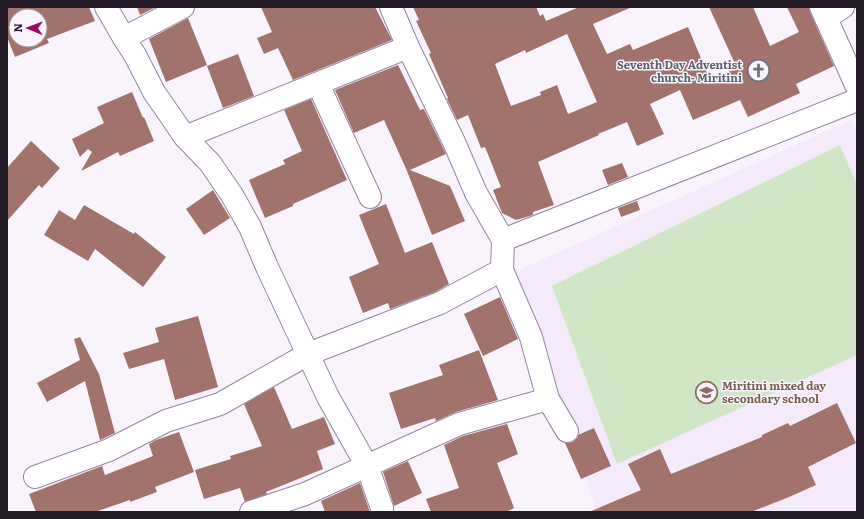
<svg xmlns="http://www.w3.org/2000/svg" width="864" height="519" viewBox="0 0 864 519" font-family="Literata,serif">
<rect width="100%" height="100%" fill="#f9f4fb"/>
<!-- built -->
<path fill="#f5eafa" d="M851,120L857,135V512H597L517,271Z"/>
<!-- green -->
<path fill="#d0e6c7" d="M840,145L857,185V355L617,464L552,286Z"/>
<!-- building -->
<g fill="#a1736c" fill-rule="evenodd">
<path d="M7,7H89L95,21L47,39L49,43L15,57L7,37ZM16,16H40V40H16Z"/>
<path d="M137,7H156L140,15Z"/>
<path d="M261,7H375L392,40L293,80L278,48L264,54L257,38L272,32Z"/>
<path d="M413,7H536L540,16L543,14L546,21L579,7H632L593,24L607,54L630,44L633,50L688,27L710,80L737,68L709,7H753L770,46L799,32L787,7H809L810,12L834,66L796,84L800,93L748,117L740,100L693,120L680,90L650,104L664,134L637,146L627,122L598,134L599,135L538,162L554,205L533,212V215L516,220L502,213L493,190L501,187L485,147L481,148L468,115L457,120L447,99L448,98L429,54L431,53L416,21L419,20ZM567,34L597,102L568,114L557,85L540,92L541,95L511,106L495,64L525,50L526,53Z"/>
<path d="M188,18L207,65L166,82L149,39Z"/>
<path d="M238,54L254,96L223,108L207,66Z"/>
<path d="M398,65L420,110L424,109L446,154L410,170L450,186L465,221L432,235L407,171L384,120L354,133L335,90Z"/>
<path d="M132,92L143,118L144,117L154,141L120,156L118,152L81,171L92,152L88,149L80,157L72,139L104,123L97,107Z"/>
<path d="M311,99L347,180L293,204V206L265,218L249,180L285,164L283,160L302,151L284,110Z"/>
<path d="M31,141L60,168L42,188L39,185L7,221V168Z"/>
<path d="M622,163L628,177L608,185L602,170Z"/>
<path d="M213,190L230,218L204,235L186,209Z"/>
<path d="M637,201L640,210L621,217L618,208Z"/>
<path d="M386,204L405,253L432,242L449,284L435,292L390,309L388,303L363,313L349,277L379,264L359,215Z"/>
<path d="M84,205L134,234L135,232L166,257L143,287L95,249L88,261L44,235L59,210L75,220Z"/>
<path d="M500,297L518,339L483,356L464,314Z"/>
<path d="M198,316L218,387L175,400L164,359L129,369L123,353L159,342L155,328Z"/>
<path d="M80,337L99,374L115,433L100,440L85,381L47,402L37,383L80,360L74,339Z"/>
<path d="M479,350L498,400L456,412L436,421L435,418L401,429L389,393L443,375L439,365Z"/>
<path d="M274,387L292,429L324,417L335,444L317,451L323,469L266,492L267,494L245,502L240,488L204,499L195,470L231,459L230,456L262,446L244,404Z"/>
<path d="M837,403L856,443L808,467L816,485L789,497L751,512H589L641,490L628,464L660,449L671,474L762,437V435L788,423L790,426Z"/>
<path d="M507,424L518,454L497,463L514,508L506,512H431L426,499L459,488L444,445L463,436Z"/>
<path d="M594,428L611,466L581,479L565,443L573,442L578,437V435Z"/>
<path d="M179,432L194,472L155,487L157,492L130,502V500L95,512H36L29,494L102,466L105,475L153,456L149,444L156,440Z"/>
<path d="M408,461L422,493L394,506L383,472Z"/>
<path d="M360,483L370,512H325L321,501Z"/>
</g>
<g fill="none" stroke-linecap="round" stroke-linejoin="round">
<defs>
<g id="minor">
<path d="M106,7L124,38L135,55L154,92L185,137L210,163L232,195L250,227L267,267L328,397L367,466L382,508V512"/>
<path d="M391,7L408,47L454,142L476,193L503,240L502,270L531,337L548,399L567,431"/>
<path d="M821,7L857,87"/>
<path d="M826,18L843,7"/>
<path d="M124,38L183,7"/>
<path d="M318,84L370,197"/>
<path d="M185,137L408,47"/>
<path d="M503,240L857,100"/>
<path d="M35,477L109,450L166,421L220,404L308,354L440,303L502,270"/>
<path d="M251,512L305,494L459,424L548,399"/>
</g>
</defs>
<!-- minor casing -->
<use href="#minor" stroke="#9784a1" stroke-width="24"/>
<!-- minor -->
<use href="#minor" stroke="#fff" stroke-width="22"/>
</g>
<!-- icons -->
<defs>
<symbol id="church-ring" viewBox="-11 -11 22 22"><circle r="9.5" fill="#f9f4fb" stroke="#6b7280" stroke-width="1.5"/><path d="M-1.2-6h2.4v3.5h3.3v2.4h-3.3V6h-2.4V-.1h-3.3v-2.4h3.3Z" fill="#6b7280"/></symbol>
<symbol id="school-ring" viewBox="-11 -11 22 22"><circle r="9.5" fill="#f9f4fb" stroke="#8d6e63" stroke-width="1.5"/><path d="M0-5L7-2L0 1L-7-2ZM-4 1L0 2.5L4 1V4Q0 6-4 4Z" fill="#8d6e63"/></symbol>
</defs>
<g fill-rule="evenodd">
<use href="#church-ring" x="746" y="58" width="25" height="25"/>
<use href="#school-ring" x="694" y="380" width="25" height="25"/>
</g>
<g text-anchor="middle" stroke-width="3" stroke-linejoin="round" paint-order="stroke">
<!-- worship labels -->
<g font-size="11" font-weight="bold" fill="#5b616d" stroke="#f9f4fb" text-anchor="end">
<text x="742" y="69">Seventh Day Adventist<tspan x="742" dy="13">church- Miritini</tspan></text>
</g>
<!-- education labels -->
<g font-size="11" font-weight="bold" fill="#785e54" stroke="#f9f4fb" text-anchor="start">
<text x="722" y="390">Miritini mixed day<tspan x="722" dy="13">secondary school</tspan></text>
</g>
</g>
<!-- border -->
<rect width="864" height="519" fill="none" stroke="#231b27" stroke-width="16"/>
<!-- north arrow -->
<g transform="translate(28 28) rotate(271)"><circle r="19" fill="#f9f4fb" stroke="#a39da6"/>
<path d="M0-3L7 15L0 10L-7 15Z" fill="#990b5e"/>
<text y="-6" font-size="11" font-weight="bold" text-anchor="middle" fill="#231b27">N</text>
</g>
</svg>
